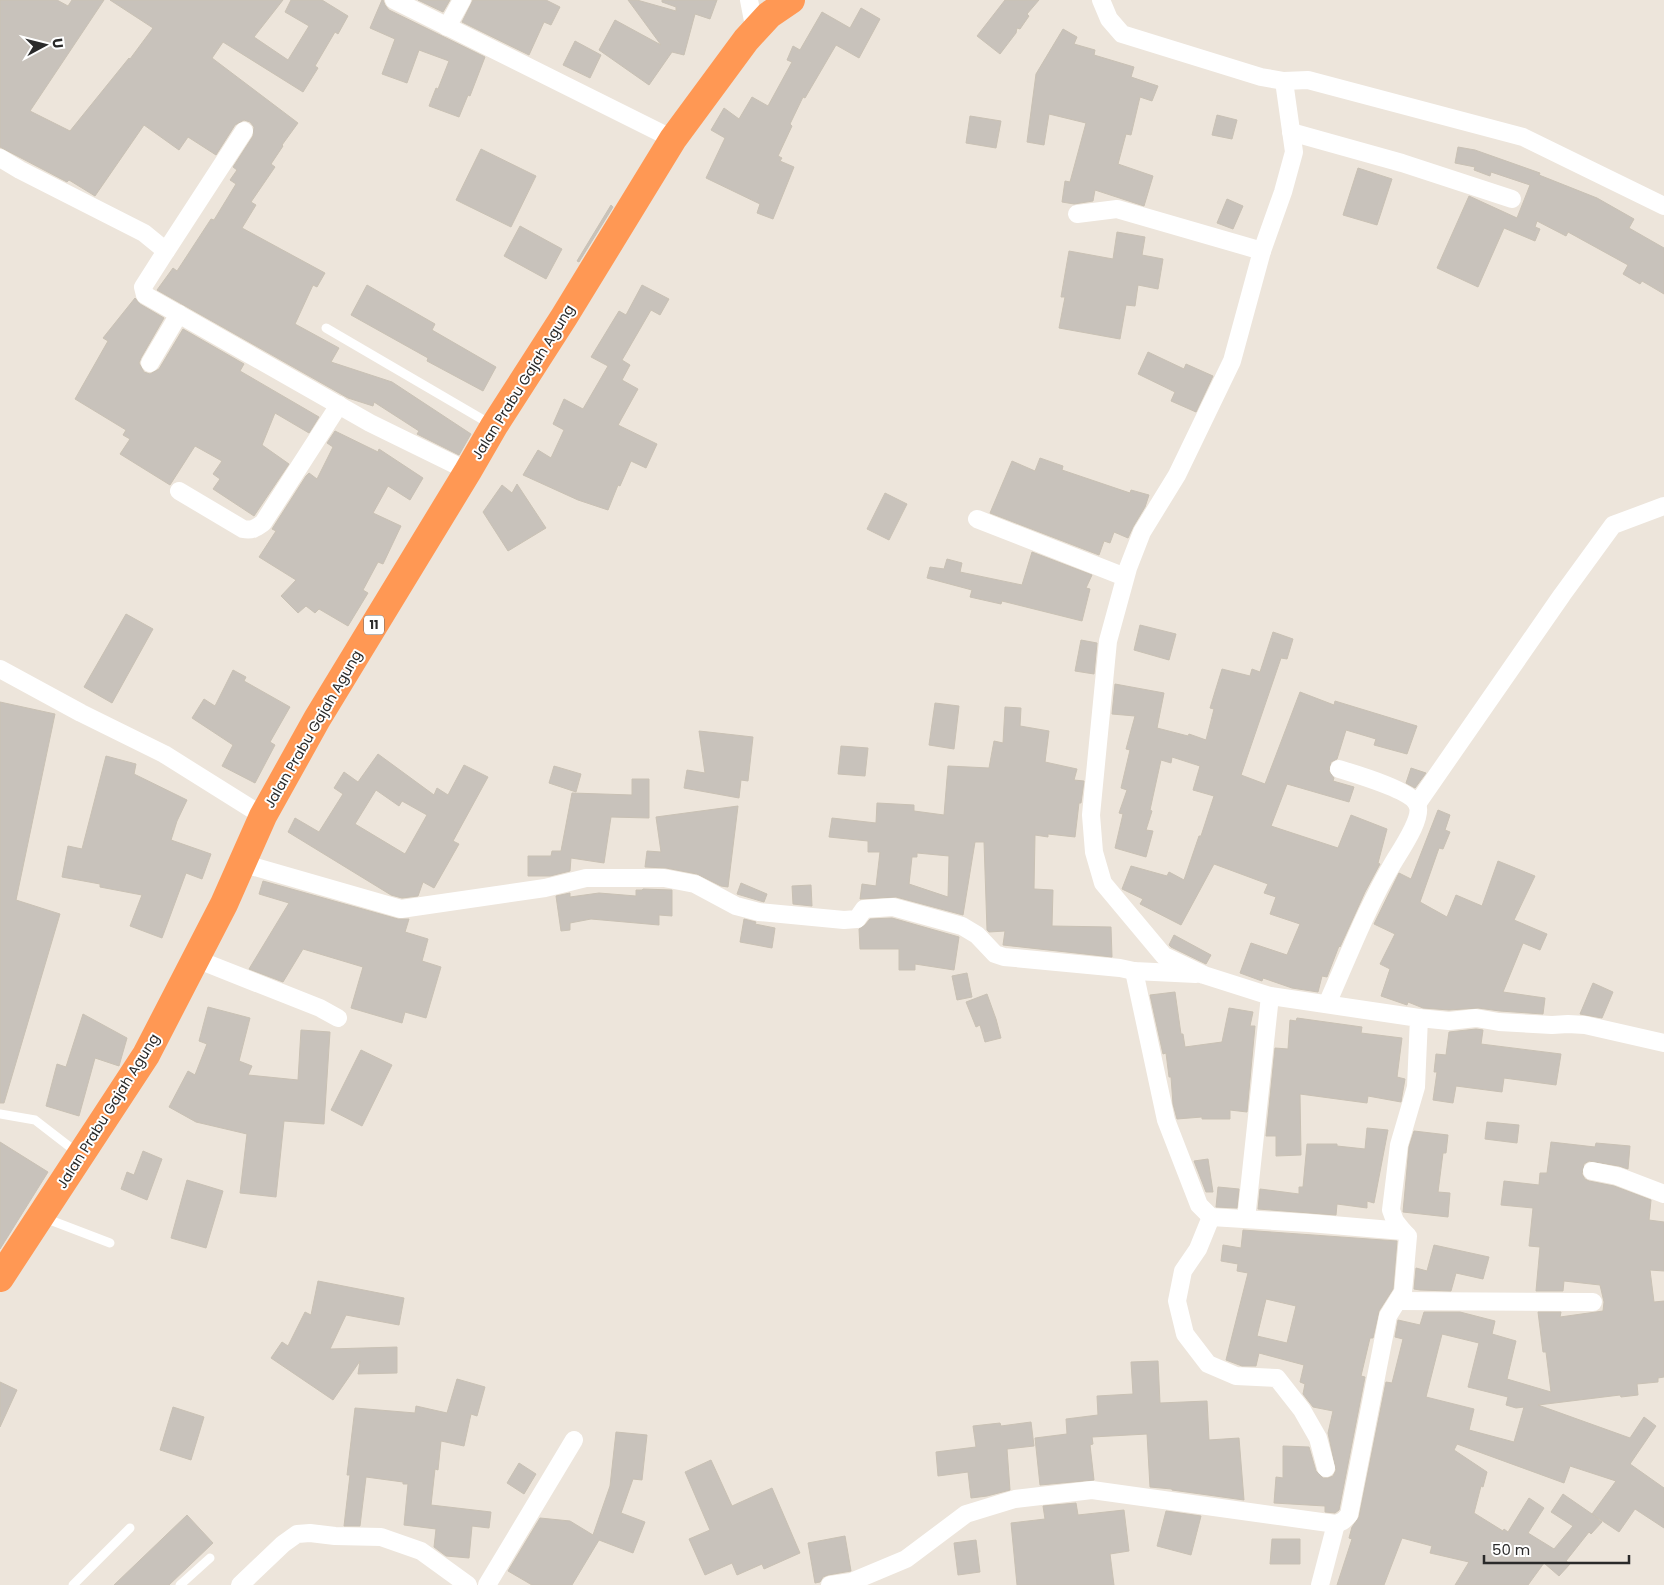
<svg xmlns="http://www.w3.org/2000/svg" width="1664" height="1585" viewBox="0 0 1664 1585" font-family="Poppins,sans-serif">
<rect width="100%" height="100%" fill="#ede5db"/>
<!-- building -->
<g fill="#c8c2bb" stroke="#c9c1b4" fill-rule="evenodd">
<path d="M0,0H57L68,6L72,0H104L30,111L70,131L129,58L130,59L153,28L110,0H283L254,37L288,60L309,26L285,12L291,0H322L348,16L338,34L335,32L315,66L318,68L303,92L223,42L212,58L298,123L282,145L283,146L271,164L275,167L251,202L256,205L242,228L325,273L317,287L313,285L295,324L339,348L331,362L392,382L471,434L459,455L417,434L419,431L374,402L373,406L348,398L157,290L173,268L177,271L211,219L214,220L236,184L230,180L237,170L233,167L253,136L254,127L250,122L244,120L235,125L216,155L188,137L179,150L144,125L95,196L69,180L67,182L0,147Z"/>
<path d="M382,0H383L385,5L389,10L485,57L470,96L468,95L459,117L429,106L436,88L438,89L449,61L419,50L407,83L382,74L395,39L370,28Z"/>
<path d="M418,0H450L443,12Z"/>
<path d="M473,0H546L560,7L551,25L544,22L529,55L462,22Z"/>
<path d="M628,0H637L676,11V7L662,2V0H717L710,19L695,14L684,55L672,52L649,85L599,50L615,20L661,45Z"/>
<path d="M1005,0H1039L1027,14L1029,16L1020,29L1017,28L1016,33L1000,54L977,36Z"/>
<path d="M861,8L880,19L859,58L836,45L805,98L803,97L790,124L792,126L778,156L782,158L780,161L794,167L773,219L757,213L760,204L706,178L725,138L711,130L724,108L739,119L752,97L768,106L792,62L787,60L793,46L800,50L822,12L850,28Z"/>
<path d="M1063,29L1077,37L1074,44L1095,50L1094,55L1134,67L1131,77L1158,86L1152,101L1140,97L1131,135L1126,134L1118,164L1153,176L1144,206L1095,190L1093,201L1074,204L1062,202L1065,181L1070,182L1086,123L1049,114L1044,145L1027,142L1036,74Z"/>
<path d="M575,41L601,55L590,78L563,65Z"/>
<path d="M1217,115L1237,120L1232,139L1212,135Z"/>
<path d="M970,116L1001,121L996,148L966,143Z"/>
<path d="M1458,147L1475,150L1540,173L1539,175L1597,198L1634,219L1629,228L1664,248V294L1642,281L1640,284L1623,274L1628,265L1568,232L1566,236L1537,221L1535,227L1540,229L1535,241L1504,228L1478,287L1437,268L1469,196L1517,218L1530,185L1491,172L1490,176L1474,170L1475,167L1455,163Z"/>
<path d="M481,149L536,176L511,227L456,200Z"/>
<path d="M1358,168L1392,179L1377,225L1343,215Z"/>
<path d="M1227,199L1243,206L1233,229L1217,223Z"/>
<path d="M611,205L613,207L579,262L577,261Z"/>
<path d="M520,226L562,249L546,279L504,256Z"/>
<path d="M1117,232L1145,237L1142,255L1163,259L1158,289L1138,285L1135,306L1126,305L1120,339L1059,328L1065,297H1061L1069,251L1113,259Z"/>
<path d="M367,285L435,324L432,330L496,367L483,391L427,361L428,358L351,315Z"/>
<path d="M642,285L669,299L660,315L651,310L622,360L630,365L622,380L638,389L618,425L657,444L646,468L631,461L620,486L618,485L608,510L578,500L523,475L538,450L551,458L564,430L553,424L564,399L583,409L608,366L591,357L619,311L626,315Z"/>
<path d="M135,298L140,304L164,318L141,358L139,363L144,372L150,374L159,369L183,329L244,364L240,371L319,417L309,433L275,413L262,445L289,464L254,516L213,489L220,479L213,474L222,461L195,446L170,485L120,454L130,439L123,435L126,430L75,399L108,341L103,338Z"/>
<path d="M1148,352L1184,369L1186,364L1213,376L1196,412L1171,401L1175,392L1138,374Z"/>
<path d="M335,431L378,452L379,449L423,478L410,500L388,486L373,513L401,526L383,564L378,562L363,590L368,593L348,626L319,609L315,613L306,606L298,613L281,596L296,580L259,557L276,531L272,529L306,476L309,473L317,479L333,447L327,443Z"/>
<path d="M1040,458L1063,466L1062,470L1130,493L1131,490L1149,495L1145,507L1133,527L1128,538L1114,532L1110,543L1104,541L1099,555L990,513L1012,461L1035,471Z"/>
<path d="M517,484L546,528L508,551L483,512L502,485L512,493Z"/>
<path d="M885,493L907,504L889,540L867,529Z"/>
<path d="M1032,552L1092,575L1086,588L1090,589L1082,621L1002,601L1001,604L970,597L972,590L927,578L930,567L944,569L947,559L962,563L960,572L1022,585Z"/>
<path d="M126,614L153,629L112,703L84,687Z"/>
<path d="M1140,625L1176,634L1169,660L1134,650Z"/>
<path d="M1273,632L1293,639L1287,659L1281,658L1241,775L1265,784L1300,692L1334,705L1335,701L1417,726L1407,754L1374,745L1376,739L1346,730L1337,759L1331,762L1329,771L1334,778L1333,781L1354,787L1349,802L1287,784L1271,826L1338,848L1351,815L1387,829L1378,863L1380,864L1365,892L1340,947L1339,946L1327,977L1322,976L1318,992L1292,988L1263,978L1262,981L1240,973L1251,943L1287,955L1300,924L1270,914L1276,897L1264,893L1268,884L1214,864L1181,925L1140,904L1143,899L1122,889L1131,866L1167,876L1169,872L1184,880L1199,836H1201L1214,796L1193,790L1200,766L1172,757L1171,763L1161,760L1150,810L1152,811L1146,830L1153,831L1146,857L1115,848L1123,814L1119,813L1127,790L1121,788L1130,750L1126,749L1135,716L1112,714L1115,684L1164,693L1157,728L1188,736L1189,734L1206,740L1214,709L1210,708L1222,669L1250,676L1252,669L1260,672Z"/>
<path d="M1081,640L1097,643L1094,674L1075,671Z"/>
<path d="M233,670L246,677L244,681L290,707L270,742L275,745L255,783L222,766L233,745L192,718L204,699L215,706Z"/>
<path d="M0,702L55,714L16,900L60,914L4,1103H0Z"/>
<path d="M935,703L959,706L954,749L929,745Z"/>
<path d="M1005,707L1021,708L1020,726L1049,731L1045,762L1077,769L1074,780L1084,781L1081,803H1079L1075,837L1048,834V837L1035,835L1034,889L1053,890L1052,926L1111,927L1112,957L1003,945L1005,931L989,932L987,930L984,842H975L963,915L896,897L860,899L862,884L876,886L880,852H868V841L829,837L832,818L876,823L877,803L914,805V811L944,815L948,766L989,768L994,741L1003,743ZM917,853L949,856L948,897L909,884L912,857H917Z"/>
<path d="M699,731L753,737L748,781L741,780L739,798L684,788L687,770L705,773Z"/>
<path d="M841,746L868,748L865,776L838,774Z"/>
<path d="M378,754L434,795L437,788L448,795L464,765L488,777L453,841L459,844L434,888L423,882L418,896L402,898L391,895L288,832L295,818L319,832L343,794L334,788L344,772L358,782ZM376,790L399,806L402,801L427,815L405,854L355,824Z"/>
<path d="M106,756L136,764L134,774L187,800L177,821L171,840L211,854L202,879L186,873L162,938L130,926L142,895L100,887V884L62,877L68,846L82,849Z"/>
<path d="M554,766L581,774L576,792L549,783Z"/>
<path d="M1411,768L1426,773L1415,788L1406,783Z"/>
<path d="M632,779H649V818L611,817L604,863L571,858L570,871L550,876H528V856H551L552,851H561L572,793L632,795Z"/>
<path d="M738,806L728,887L721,886L697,874L666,868L645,867L647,851L661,852L656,817Z"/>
<path d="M1438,810L1450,815L1445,830L1450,832L1443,849L1439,848L1420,902L1447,917L1456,895L1482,906L1498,861L1535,876L1514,920L1547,934L1540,950L1523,943L1503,992L1545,998L1543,1014L1500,1011L1478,1008L1449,1010L1423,1008L1408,1002L1407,1005L1381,996L1390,969L1380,964L1395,934L1374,924L1399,873L1411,879Z"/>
<path d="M263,881L398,919H409L405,932L428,939L422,961L441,967L426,1018L405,1012L402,1023L351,1008L363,967L303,949L283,982L249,969L289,903L259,894Z"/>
<path d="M741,883L767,894L764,902L737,894Z"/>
<path d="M811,885L812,906L793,904L792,886Z"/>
<path d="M643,889L672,890V916L659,915V925L591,919L570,923V930L561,931L556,896L570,893V897L599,893L636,896V890H642Z"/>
<path d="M892,918L959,937L954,970L915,964V970H899V949H860L859,929L865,925L870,919Z"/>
<path d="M744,919L756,922L755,924L775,928L772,948L740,942Z"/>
<path d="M1174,935L1211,955L1206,964L1171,947L1169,945Z"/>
<path d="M967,973L972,997L957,1000L952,976Z"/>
<path d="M1593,983L1613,992L1602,1018L1580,1014Z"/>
<path d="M1175,992L1181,1034H1183L1185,1047L1222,1042L1229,1008L1253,1012L1250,1026H1255L1247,1112L1230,1110V1119H1202V1117L1177,1119L1173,1104L1171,1077H1169L1166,1053L1163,1054L1150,995Z"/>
<path d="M987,994L996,1019L1001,1038L985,1042L980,1025L976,1027L966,1002Z"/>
<path d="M208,1007L250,1018L239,1061L252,1066L248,1075L298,1080L301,1030L330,1032L324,1124L284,1121L276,1197L240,1193L247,1134L196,1122L169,1107L188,1071L195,1075L207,1044L199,1041Z"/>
<path d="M83,1014L127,1038L119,1066L95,1058L79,1116L46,1106L57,1064L66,1067Z"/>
<path d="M1297,1018L1362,1027L1361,1033L1402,1038L1397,1077L1405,1079L1401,1102L1368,1096L1367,1103L1300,1094L1301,1155L1276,1156V1136H1266L1275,1048L1288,1049L1290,1020L1296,1021Z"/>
<path d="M1476,1029L1483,1030L1481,1044L1561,1054L1556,1085L1504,1078L1502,1092L1456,1086L1453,1103L1433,1100L1437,1072H1434L1436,1054L1446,1055L1449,1032Z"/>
<path d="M361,1050L392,1065L362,1126L331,1110Z"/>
<path d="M1487,1122L1519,1125L1517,1143L1485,1139Z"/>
<path d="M1367,1128L1388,1130L1374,1203L1367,1201V1208L1337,1204L1336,1215L1258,1209L1260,1189L1299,1194V1187H1303L1307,1144H1337V1146L1365,1149Z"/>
<path d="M1414,1131L1448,1135L1446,1153H1443L1438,1192L1450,1193L1448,1217L1403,1212L1409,1147Z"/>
<path d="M0,1142L48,1172L0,1249Z"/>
<path d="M1551,1142L1595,1147L1596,1143L1630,1146L1628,1169L1619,1166L1589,1161L1584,1164L1582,1174L1585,1179L1589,1181L1614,1186L1651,1200L1649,1220L1664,1222V1271L1650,1270L1654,1302L1664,1301V1377L1658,1378V1382L1637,1384L1638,1395L1621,1397L1620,1395L1538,1405L1630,1438L1644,1417L1656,1426L1630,1464L1664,1488V1528L1635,1509L1619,1532L1592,1514L1602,1522L1591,1534L1589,1532L1566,1561L1570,1564L1559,1576L1544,1563L1528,1585H1455L1469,1562L1430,1553L1432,1546L1402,1538L1384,1585H1337L1352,1539L1349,1538L1352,1527L1359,1517L1386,1382L1392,1383L1403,1339L1395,1337L1398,1320L1420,1325L1424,1312H1460L1495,1321L1492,1334L1516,1341L1507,1379L1551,1392L1546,1352H1543L1538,1312H1561L1560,1317L1603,1311L1604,1302L1600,1285L1564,1281L1563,1291H1536L1540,1247L1529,1246L1533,1208L1501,1205L1504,1181L1539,1185L1540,1173H1547ZM1442,1334L1479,1343L1468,1387L1508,1397L1506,1405L1516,1408L1524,1407L1514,1442L1469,1430L1474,1409L1426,1397ZM1457,1444L1564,1483L1570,1466L1616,1481L1592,1514L1563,1494L1551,1512L1573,1526L1554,1549L1528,1533L1544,1508L1529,1498L1508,1532L1504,1529L1503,1531L1474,1513L1481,1486L1483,1487L1487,1472L1454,1450Z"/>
<path d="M143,1151L162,1159L147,1200L121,1189L127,1172L134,1175Z"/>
<path d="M1208,1159L1213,1192H1206L1194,1161Z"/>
<path d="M187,1180L223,1191L206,1248L171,1238Z"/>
<path d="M1218,1187L1239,1189L1237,1208L1216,1207Z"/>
<path d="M1243,1230L1397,1241L1393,1289L1379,1311L1373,1338H1370L1361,1376L1365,1377L1339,1510L1335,1513L1325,1512V1506L1274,1503L1276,1477L1283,1478V1446L1309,1447L1316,1471L1323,1478H1328L1333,1476L1336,1470L1328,1433L1333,1411L1313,1407L1303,1394L1305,1384L1300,1382L1304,1365L1259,1353L1256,1366H1242L1226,1360L1248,1273L1237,1271L1238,1264L1221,1261L1223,1245L1241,1248ZM1266,1299L1296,1306L1287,1343L1257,1336Z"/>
<path d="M1434,1245L1489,1257L1483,1279L1456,1273L1451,1291L1420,1290L1414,1289L1416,1268L1427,1271Z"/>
<path d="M318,1281L404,1298L399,1325L346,1315L330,1349L397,1347V1373L358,1374L360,1361L333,1400L271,1358L282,1342L288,1346L305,1312L311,1315Z"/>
<path d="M1158,1361L1160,1403L1207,1401L1209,1440L1239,1438L1244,1500L1172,1490V1489L1150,1487L1147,1434L1092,1437L1093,1444L1090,1445L1094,1480L1040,1485L1035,1438L1067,1434L1066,1419L1098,1415L1097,1396L1133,1394L1131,1362Z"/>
<path d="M457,1379L485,1387L477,1416L471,1414L464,1446L441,1441L438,1470L435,1469L431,1505L491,1512L489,1528L472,1526L469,1558L446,1556L434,1547L436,1529L404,1525L408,1484H403V1482L366,1477L360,1526H344L350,1475H347L355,1408L415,1413L416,1406L447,1413Z"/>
<path d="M0,1382L17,1390L0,1427Z"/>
<path d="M173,1407L204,1417L191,1460L160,1450Z"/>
<path d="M1031,1422L1034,1446L1007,1449L1010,1490L987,1496L971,1498L968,1472L938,1476L936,1452L976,1447L973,1426L1000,1423L1001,1426Z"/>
<path d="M616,1432L647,1435L642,1480L633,1479L621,1513L645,1522L633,1553L599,1540L572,1585H532L508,1571L540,1518L570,1521L593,1535L610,1486Z"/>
<path d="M711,1460L732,1506L772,1488L800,1553L764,1569L762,1564L737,1575L732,1563L705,1575L689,1539L710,1530L685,1472Z"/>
<path d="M519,1463L536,1474L524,1494L507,1483Z"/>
<path d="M1076,1503L1078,1515L1124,1510L1129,1551L1110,1554L1114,1585H1017L1011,1523L1045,1519L1043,1506Z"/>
<path d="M1166,1511L1201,1516L1191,1555L1157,1546Z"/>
<path d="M187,1515L213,1543L169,1585H114Z"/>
<path d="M845,1536L851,1571L828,1575L823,1577L820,1582L815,1583L808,1543Z"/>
<path d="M1272,1539H1300V1564H1270Z"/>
<path d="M976,1540L980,1572L958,1575L954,1543Z"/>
</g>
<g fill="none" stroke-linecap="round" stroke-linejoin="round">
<!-- lane -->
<g stroke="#fff" stroke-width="9">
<path d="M326,328L492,425"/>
<path d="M0,1114L35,1120L79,1154"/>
<path d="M42,1217L110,1243"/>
<path d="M73,1585L130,1528"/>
<path d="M180,1585L210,1558"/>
</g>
<!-- street -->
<g stroke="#fff" stroke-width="18">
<path d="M394,0L673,139"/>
<path d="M749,0L755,31"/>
<path d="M1101,0L1109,19L1122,34L1261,77L1284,81L1294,152L1283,192L1262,251L1232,361L1177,475L1142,532L1128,568L1108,641L1091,815L1094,852L1103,883L1164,956L1204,975L1270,996L1419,1018L1416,1087L1399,1145L1391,1210L1395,1221L1403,1231"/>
<path d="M447,27L462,0"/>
<path d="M1284,81L1308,80L1523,137L1664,206"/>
<path d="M1291,132L1402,163L1512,199"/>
<path d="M0,158L20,170L144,233L166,251L143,287L145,295L370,423L468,471"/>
<path d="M1077,214L1117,209L1262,251"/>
<path d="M166,251L244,131"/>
<path d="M150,363L179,314"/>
<path d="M179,491L243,529C252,531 256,528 263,523L339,405"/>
<path d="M977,519L1125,577"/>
<path d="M0,669L81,713L164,754L263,816"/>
<path d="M1417,804L1562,595L1613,525L1664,506"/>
<path d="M241,863L401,909L545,888L586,878H664L695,884L736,906L759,912L844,920L857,919L864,909L893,907L962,926L977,935L995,954L1004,957L1120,968L1134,971L1196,974"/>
<path d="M196,959L320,1008L338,1018"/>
<path d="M1327,1004C1348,957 1367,907 1393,863C1400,851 1424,817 1417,804C1410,790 1355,774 1339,769"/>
<path d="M1419,1018L1449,1021L1476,1018L1499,1022L1552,1025L1568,1024L1585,1025L1664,1043"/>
<path d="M1592,1171L1617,1176L1664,1194"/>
<path d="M1211,1217L1198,1249L1183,1271L1177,1301L1185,1334L1208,1364L1236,1376L1277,1378L1302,1410L1318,1438L1326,1468"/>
<path d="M1246,1219L1270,996"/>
<path d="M1398,1301L1593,1302"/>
<path d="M240,1585L283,1544L297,1534L310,1533L335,1536L381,1537L421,1551L468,1585"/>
<path d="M487,1585L574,1440"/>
<path d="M830,1585L851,1582L906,1559L966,1514L1015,1499L1092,1490L1336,1524L1343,1521L1349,1515L1388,1316L1403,1292L1408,1236L1403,1231L1309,1223L1211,1217L1199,1205L1166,1120L1134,971"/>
<path d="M1320,1585L1336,1524"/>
</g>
<!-- highway -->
<path stroke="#ff9854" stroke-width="28" d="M0,1278L146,1055L224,904L263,816L317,719L468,471L494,426L564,317L673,139L746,40L769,15L791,0"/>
</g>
<g text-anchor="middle" stroke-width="4" stroke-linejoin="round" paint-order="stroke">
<!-- shield labels -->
<rect fill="#fff" stroke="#6a6a6a" stroke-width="1" x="364" y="615.5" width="20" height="19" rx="4"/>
<g font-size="12" font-weight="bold" fill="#2a2a2a">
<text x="374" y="629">11</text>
</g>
<!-- street labels -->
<g font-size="14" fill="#2a2a2a" stroke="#fff">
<text transform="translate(523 382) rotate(-58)" y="5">Jalan Prabu Gajah Agung</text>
<text transform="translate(313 729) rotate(-60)" y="5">Jalan Prabu Gajah Agung</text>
<text transform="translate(108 1111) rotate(-58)" y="5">Jalan Prabu Gajah Agung</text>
</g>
</g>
<!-- north arrow -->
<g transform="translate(45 45) rotate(83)" stroke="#ffffff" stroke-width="4" paint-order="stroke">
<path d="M0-4L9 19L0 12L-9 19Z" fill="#2a2a2a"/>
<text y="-8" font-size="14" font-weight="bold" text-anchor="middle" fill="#2a2a2a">U</text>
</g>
<!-- scale -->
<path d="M1484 1555v8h145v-8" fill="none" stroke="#2a2a2a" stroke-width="2.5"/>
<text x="1492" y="1555" font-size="15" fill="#2a2a2a" stroke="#ffffff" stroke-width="4" paint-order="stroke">50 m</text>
</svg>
